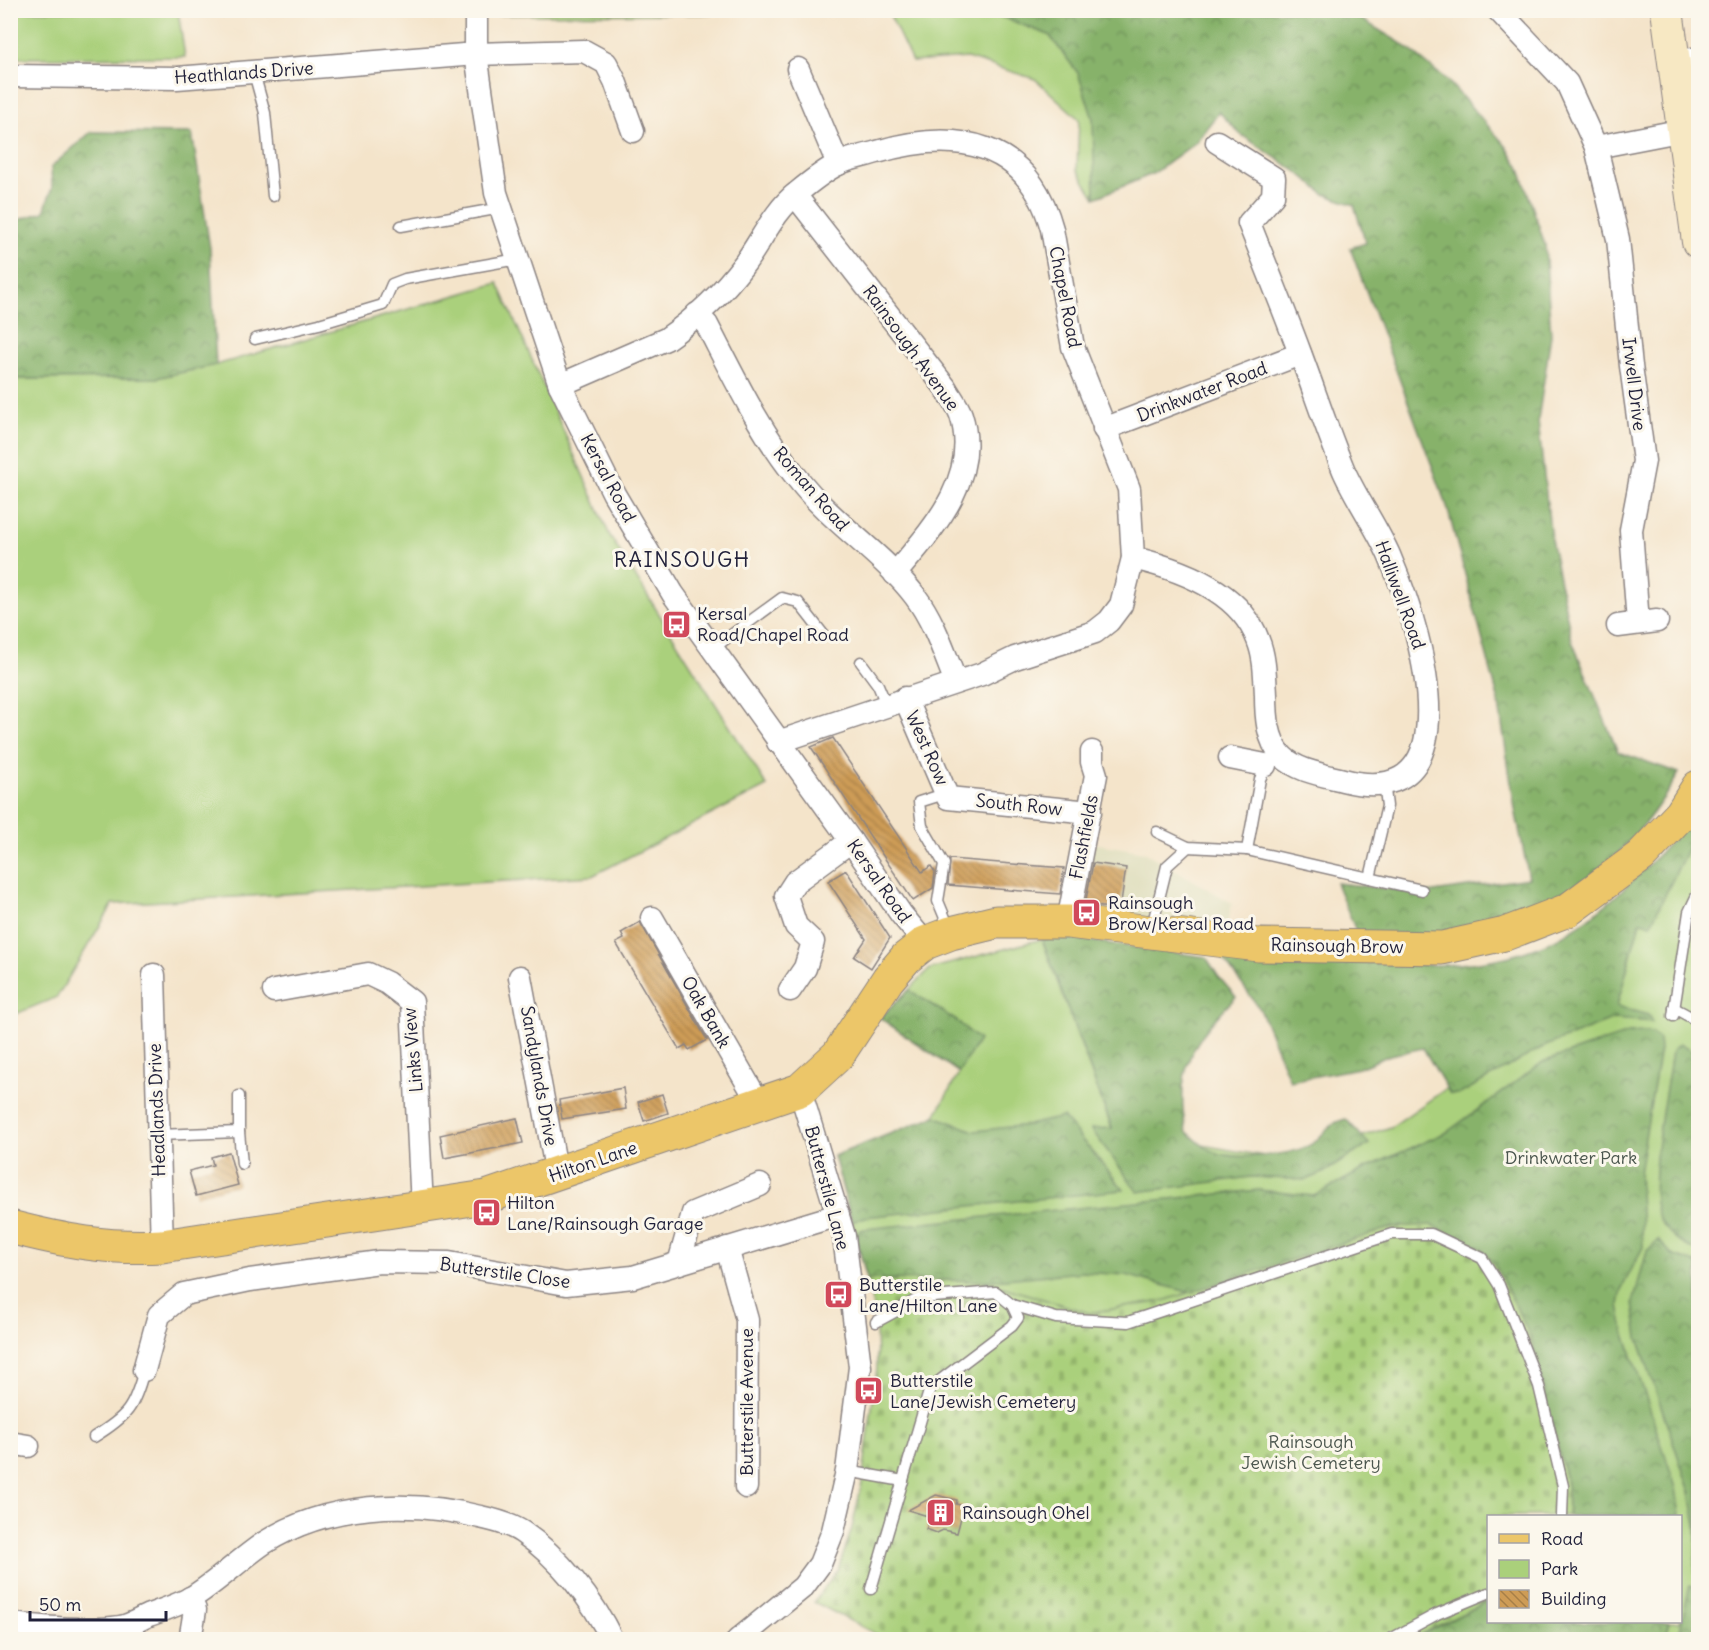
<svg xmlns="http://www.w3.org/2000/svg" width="1709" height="1650" viewBox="0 0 1709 1650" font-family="Delius,sans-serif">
<defs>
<pattern id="forest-crowns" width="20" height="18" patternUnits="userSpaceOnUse" patternTransform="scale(1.5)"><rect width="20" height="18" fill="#87b26b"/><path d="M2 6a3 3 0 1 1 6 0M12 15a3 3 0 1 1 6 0" fill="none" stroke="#6e9059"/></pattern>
<pattern id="cemetery-stones" width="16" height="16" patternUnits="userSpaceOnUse" patternTransform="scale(1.5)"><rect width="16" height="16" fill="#aad07b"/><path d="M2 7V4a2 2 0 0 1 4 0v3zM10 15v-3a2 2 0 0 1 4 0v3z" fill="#92b26b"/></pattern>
<pattern id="building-back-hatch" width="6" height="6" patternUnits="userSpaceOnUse" patternTransform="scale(1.5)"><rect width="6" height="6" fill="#ce9c56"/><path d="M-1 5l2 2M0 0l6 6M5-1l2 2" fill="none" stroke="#a77f48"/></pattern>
</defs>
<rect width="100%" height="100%" fill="#fbf7ec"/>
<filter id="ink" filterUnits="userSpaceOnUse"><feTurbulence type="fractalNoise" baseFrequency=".0167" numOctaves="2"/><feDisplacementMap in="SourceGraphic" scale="12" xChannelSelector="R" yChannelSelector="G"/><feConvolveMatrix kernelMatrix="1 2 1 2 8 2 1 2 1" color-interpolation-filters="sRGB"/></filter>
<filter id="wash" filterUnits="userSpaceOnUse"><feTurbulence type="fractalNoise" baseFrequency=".008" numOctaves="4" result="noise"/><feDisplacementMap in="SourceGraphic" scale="24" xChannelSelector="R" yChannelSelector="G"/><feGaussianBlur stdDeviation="1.35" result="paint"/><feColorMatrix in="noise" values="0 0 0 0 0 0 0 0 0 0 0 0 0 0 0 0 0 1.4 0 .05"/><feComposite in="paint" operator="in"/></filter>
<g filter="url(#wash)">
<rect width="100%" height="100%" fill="#f4e4ca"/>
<!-- built -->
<path fill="#deddbb" d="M1087,842L1144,852L1232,903L1226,930L1079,911Z"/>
<!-- green -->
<g fill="#aad07b" stroke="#66795b" stroke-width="1.5">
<path d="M10,11H178L185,57L11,58Z"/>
<path d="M494,11V10L712,11L711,14L494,15Z"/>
<path d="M888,11H1265L1196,142L1154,173L1095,198L1077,169L1079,119L1035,79L967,58L912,62Z"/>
<path d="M498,283L610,536L767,786L592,876L113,904L57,997L11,1016V379L156,378L216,365Z"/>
<path d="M1698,816V1639H1567L1574,1622H1680V1516H1568L1567,1484L1233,1280L1163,1301L1089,1313L983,1281L867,1279L834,1156L935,1116L959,1073L880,1018L930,969L1042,939L1112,1129L1287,1160L1391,1127L1580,995L1648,868Z"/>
</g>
<!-- forest -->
<g fill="url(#forest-crowns)" stroke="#546a53" stroke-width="1.5">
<path d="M985,11H1348L1404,45L1448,81L1506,146L1519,166L1545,245L1551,335L1538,420L1551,539L1572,641L1618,752L1679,773C1661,804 1640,832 1615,856C1571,896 1499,925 1441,935C1415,939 1386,937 1359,938L1336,883L1427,893L1529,878L1515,809L1498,698L1446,503L1350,248L1366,243L1354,205L1324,194L1300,174L1240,134L1219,112L1196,142L1154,173L1095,198L1093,119L1078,73L1049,35Z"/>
<path d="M91,132L192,133L210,248L216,365L156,378L11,379V222L44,212L52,188L51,167Z"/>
<path d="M1684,827L1698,843V849L1689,846L1651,924L1640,922L1617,1006L1648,1015L1652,1022L1614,1019L1543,1047L1460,1094H1450L1423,1048L1390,1055L1359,1068L1290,1081L1260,1009L1224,960L1229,951C1270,954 1311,958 1352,961C1418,966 1478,971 1541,946C1589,928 1650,865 1684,827Z"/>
<path d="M1061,937L1206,957L1218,976L1236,997C1193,1040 1174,1068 1186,1131C1194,1137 1202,1147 1212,1151C1233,1161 1294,1156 1313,1143C1328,1132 1326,1124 1346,1119L1369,1144L1323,1173L1305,1180L1251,1177L1138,1192L1091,1129L1112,1128L1042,939Z"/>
<path d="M909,990L957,1021L979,1040L959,1072L880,1018Z"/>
<path d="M1644,1032L1652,1033L1659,1039L1660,1049L1639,1173L1643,1247L1622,1288L1619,1305L1624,1331L1676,1488L1680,1516H1568L1567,1484L1531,1338L1496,1267L1393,1227L1191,1293L1126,1275L1082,1272L983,1281L867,1279L855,1233L864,1229L1259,1190L1314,1196L1368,1167L1447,1132L1543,1062L1628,1033Z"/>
<path d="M1679,1044L1698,1055V1251C1684,1247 1664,1231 1658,1216C1646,1184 1667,1089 1672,1051Z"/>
<path d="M935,1116L974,1131L1028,1125L1063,1117L1124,1190L865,1217L852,1222L834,1156Z"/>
<path d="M1658,1240L1674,1256L1696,1263L1698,1268V1579L1695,1572L1696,1525L1690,1492L1638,1338L1633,1302L1647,1251Z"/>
<path d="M1690,1585L1693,1586L1698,1595V1639H1678Z"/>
<path d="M1488,1601V1622H1669L1664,1639L1411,1640Z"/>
</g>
<!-- cemetery -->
<path fill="url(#cemetery-stones)" stroke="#66795b" stroke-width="1.5" d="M1432,1225L1482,1249L1496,1267L1531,1338L1567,1485L1568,1516H1488V1601L1411,1639H885L814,1602L838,1570L852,1528L862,1483L877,1368L876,1322L867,1279L983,1281L1089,1313L1163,1301L1393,1227Z"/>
<g id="blocks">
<!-- building -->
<g fill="url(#building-back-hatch)">
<path d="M833,738L922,872L931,866L935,872L933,888L913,901L811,747Z"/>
<path d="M950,859L1064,868L1060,894L948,885Z"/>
<path d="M1093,863L1126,868L1120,909L1085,905Z"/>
<path d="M846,870L890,938L871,968L854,957L866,939L828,881Z"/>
<path d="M640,922L707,1040L689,1050L686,1045L679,1049L616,943L624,939L621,933Z"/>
<path d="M623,1088L626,1109L562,1119L559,1100Z"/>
<path d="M662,1094L668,1113L644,1121L638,1102Z"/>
<path d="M517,1118L523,1143L444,1158L440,1135Z"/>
<path d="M229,1152L238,1185L196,1196L189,1171L213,1165L211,1157Z"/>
<path d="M936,1495L957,1500L956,1504L964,1506L957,1533L943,1530L937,1533L926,1529L931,1517L908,1510Z"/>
</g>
</g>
</g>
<g filter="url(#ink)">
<use href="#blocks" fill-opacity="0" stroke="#8b8382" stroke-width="1.5"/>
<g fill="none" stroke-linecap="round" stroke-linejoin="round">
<defs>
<g id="lane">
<path d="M254,73L265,113L273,196"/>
<path d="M401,226L501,208"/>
<path d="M255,339L319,324L383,305L392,284L405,279L518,259"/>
<path d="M712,649L782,598L798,602L823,634"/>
<path d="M861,662L878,685L886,704"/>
<path d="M948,798L938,796L919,802L922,826L944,864L938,901L950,930"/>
<path d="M1157,832L1188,847L1247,850L1422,890"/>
<path d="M1247,850L1260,779L1267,764"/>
<path d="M1370,878L1387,806L1384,782"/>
<path d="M1152,927L1167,866L1188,847"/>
<path d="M1674,1008L1698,1021"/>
<path d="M1673,1016L1689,912L1698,893"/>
<path d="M239,1096V1132"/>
<path d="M158,1135L239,1132L242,1164"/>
<path d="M1012,1305L1056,1318L1128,1322L1392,1234H1431L1482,1258L1499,1285L1539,1386L1563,1486L1562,1516"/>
<path d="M94,1437C128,1416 134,1408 144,1370"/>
<path d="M847,1471L903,1481"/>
<path d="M871,1589L930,1388L1012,1326L1018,1318L1012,1305L996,1292L920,1298L876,1322"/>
<path d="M1389,1640L1437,1614L1488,1593"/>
</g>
<g id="street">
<path d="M476,10V54L496,193L560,385L614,494L673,594L851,841L901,914L925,943"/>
<path d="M1498,10L1567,83L1596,147L1618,239L1631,366L1644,461L1631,530L1638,623"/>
<path d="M1675,62L1698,58"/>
<path d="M798,69L838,164"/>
<path d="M10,76L177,78L476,54L584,51L606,63L615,81L633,131"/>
<path d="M1596,147L1684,130"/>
<path d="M795,195L945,387C950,396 958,406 961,415C981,478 932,530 895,574"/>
<path d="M697,314L707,325C735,379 760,432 798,479C832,523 883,554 915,596C934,621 944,653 956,682"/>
<path d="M560,385L666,339C695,319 724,291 745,263C761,241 775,210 797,193C809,183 824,171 838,164C849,158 865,156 877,152C956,129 1028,140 1052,229L1073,347L1129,489L1133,558L1121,605L1109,621L1095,632L1015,658L982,674L778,742"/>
<path d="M1104,429L1300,354"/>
<path d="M1133,558C1180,569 1240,591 1258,640C1265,657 1265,677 1266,695C1266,715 1267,740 1282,756C1297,771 1323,775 1343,780C1447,807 1433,699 1417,636C1410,609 1400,581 1389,555C1376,526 1357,500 1344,471C1328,433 1315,393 1300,353C1284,310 1266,266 1249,223L1273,196L1274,178L1217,142"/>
<path d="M1618,626L1657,621"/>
<path d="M905,698L948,798L1090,812"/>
<path d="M1230,758L1265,765"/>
<path d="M652,918L760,1105"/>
<path d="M1068,922L1096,775L1092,762V752"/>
<path d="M154,975L162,1246"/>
<path d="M520,977L557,1174"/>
<path d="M790,990L805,968L813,942L796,926L786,896L795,882L851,841"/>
<path d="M274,991L368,974L387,983L412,1002L422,1207"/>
<path d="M727,1248L747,1320L746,1487"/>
<path d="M679,1263L693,1213L760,1185"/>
<path d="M144,1370L159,1315L184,1294L250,1280L379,1262L449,1263L566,1284L633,1277L838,1215"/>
<path d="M10,1443L28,1446"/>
<path d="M10,1624C44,1627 86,1632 120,1627C129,1626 140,1619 149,1615C163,1610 178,1605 191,1598C217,1582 239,1560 264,1543C326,1503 410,1499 480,1517C494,1520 510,1524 522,1532C559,1557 593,1600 612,1640"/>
<path d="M190,1640L195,1610L190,1598"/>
<path d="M738,1640L803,1587L820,1564L833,1531L847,1471L860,1367L844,1236L800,1090"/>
</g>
<path id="secondary" d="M1667,10L1698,242"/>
<path id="primary" d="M10,1227C64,1241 107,1249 162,1246L486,1197L800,1090L838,1055L888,979L906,958L925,943L951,933L996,922H1068L1259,945L1442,948L1505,934L1568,910L1641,856L1681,814L1698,787"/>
</defs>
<!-- lane casing -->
<use href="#lane" stroke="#8b8382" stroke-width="13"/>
<!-- street casing -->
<use href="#street" stroke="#8b8382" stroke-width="25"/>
<!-- secondary casing -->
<use href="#secondary" stroke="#8b8382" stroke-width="34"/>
<!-- primary casing -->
<use href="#primary" stroke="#8b8382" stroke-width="35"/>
<!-- lane -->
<use href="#lane" stroke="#fff" stroke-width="10"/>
<!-- street -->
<use href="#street" stroke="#fff" stroke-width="22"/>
<!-- secondary -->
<use href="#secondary" stroke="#f7e8c3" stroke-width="32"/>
<!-- primary -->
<use href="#primary" stroke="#ecc669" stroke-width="33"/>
</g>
</g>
<!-- icons -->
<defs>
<symbol id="bus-square" viewBox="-11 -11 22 22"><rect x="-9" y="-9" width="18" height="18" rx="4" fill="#d1495b" stroke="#fbf7ec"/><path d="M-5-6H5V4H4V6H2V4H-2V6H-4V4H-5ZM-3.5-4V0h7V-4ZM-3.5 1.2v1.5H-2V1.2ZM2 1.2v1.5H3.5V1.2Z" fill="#fff"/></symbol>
<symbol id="building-square" viewBox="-11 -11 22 22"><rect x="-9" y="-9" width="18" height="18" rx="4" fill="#d1495b" stroke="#fbf7ec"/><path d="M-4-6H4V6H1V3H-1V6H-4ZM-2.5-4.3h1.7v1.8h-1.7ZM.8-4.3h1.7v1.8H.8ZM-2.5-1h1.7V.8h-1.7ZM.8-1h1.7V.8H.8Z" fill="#fff"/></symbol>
</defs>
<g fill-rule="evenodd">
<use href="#bus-square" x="660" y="608" width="33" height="33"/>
<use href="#bus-square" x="1070" y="896" width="33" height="33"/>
<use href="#bus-square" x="470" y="1196" width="33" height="33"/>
<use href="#bus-square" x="822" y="1278" width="33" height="33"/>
<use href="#bus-square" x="852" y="1374" width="33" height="33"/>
<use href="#building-square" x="924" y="1496" width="33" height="33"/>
</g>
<g text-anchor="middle" stroke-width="6" stroke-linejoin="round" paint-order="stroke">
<!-- street labels -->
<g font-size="18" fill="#22223b" stroke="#fbf7ec">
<text transform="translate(244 73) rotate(-4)" y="6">Heathlands Drive</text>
<text transform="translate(1065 297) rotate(79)" y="6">Chapel Road</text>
<text transform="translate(911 348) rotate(54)" y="6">Rainsough Avenue</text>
<text transform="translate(1634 384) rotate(83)" y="6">Irwell Drive</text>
<text transform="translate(1202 392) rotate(-21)" y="6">Drinkwater Road</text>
<text transform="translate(608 478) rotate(62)" y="6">Kersal Road</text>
<text transform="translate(811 489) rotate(49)" y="6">Roman Road</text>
<text transform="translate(1400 595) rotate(70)" y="6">Halliwell Road</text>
<text transform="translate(927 748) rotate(66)" y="6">West Row</text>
<text transform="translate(1019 805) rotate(6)" y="6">South Row</text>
<text transform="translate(1084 837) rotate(-79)" y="6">Flashfields</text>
<text transform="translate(879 881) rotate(55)" y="6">Kersal Road</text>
<text transform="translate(1337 946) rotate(1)" y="6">Rainsough Brow</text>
<text transform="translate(706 1012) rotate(60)" y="6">Oak Bank</text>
<text transform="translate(413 1050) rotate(-95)" y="6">Links View</text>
<text transform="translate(539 1076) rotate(80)" y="6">Sandylands Drive</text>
<text transform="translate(157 1110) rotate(-92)" y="6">Headlands Drive</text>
<text transform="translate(593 1162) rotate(-19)" y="6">Hilton Lane</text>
<text transform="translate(827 1188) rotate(75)" y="6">Butterstile Lane</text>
<text transform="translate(505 1273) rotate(8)" y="6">Butterstile Close</text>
<text transform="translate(747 1402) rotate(-90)" y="6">Butterstile Avenue</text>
</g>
<!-- poi labels -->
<g font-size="18" fill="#22223b" stroke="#fbf7ec" text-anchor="start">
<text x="697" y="620">Kersal<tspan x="697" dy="21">Road/Chapel Road</tspan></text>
<text x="1108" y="909">Rainsough<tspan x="1108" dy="21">Brow/Kersal Road</tspan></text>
<text x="507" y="1209">Hilton<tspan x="507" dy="21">Lane/Rainsough Garage</tspan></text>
<text x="859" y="1291">Butterstile<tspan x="859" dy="21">Lane/Hilton Lane</tspan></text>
<text x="890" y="1387">Butterstile<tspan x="890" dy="21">Lane/Jewish Cemetery</tspan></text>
<text x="962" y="1519">Rainsough Ohel</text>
</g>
<!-- park labels -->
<g font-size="18" fill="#4b564e" stroke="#fbf7ec">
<text x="1571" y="1164">Drinkwater Park</text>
<text x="1311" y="1448">Rainsough<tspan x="1311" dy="21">Jewish Cemetery</tspan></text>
</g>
<!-- quarter labels -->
<g font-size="21" letter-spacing="1.5" fill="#22223b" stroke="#fbf7ec">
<text x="682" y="567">RAINSOUGH</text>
</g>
</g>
<!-- margin -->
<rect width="1709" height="1650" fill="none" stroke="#fbf7ec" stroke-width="36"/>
<!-- legend -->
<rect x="1487" y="1515" width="195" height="108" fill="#fbf7ec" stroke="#a4a2a5" stroke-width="1.5"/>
<rect x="1499" y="1534" width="30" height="9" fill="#ecc669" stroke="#a4a2a5" stroke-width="1.5"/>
<text x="1541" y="1545" font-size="18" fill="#22223b">Road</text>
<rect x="1499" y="1560" width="30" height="18" fill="#aad07b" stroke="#a4a2a5" stroke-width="1.5"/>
<text x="1541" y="1575" font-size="18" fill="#22223b">Park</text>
<rect x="1499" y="1590" width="30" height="18" fill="url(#building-back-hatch)" stroke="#a4a2a5" stroke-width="1.5"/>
<text x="1541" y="1605" font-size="18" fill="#22223b">Building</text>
<!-- scale -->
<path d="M30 1611v9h136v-9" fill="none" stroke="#22223b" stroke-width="3"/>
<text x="39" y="1611" font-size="18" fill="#22223b" stroke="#fbf7ec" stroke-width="4.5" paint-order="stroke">50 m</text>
</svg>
